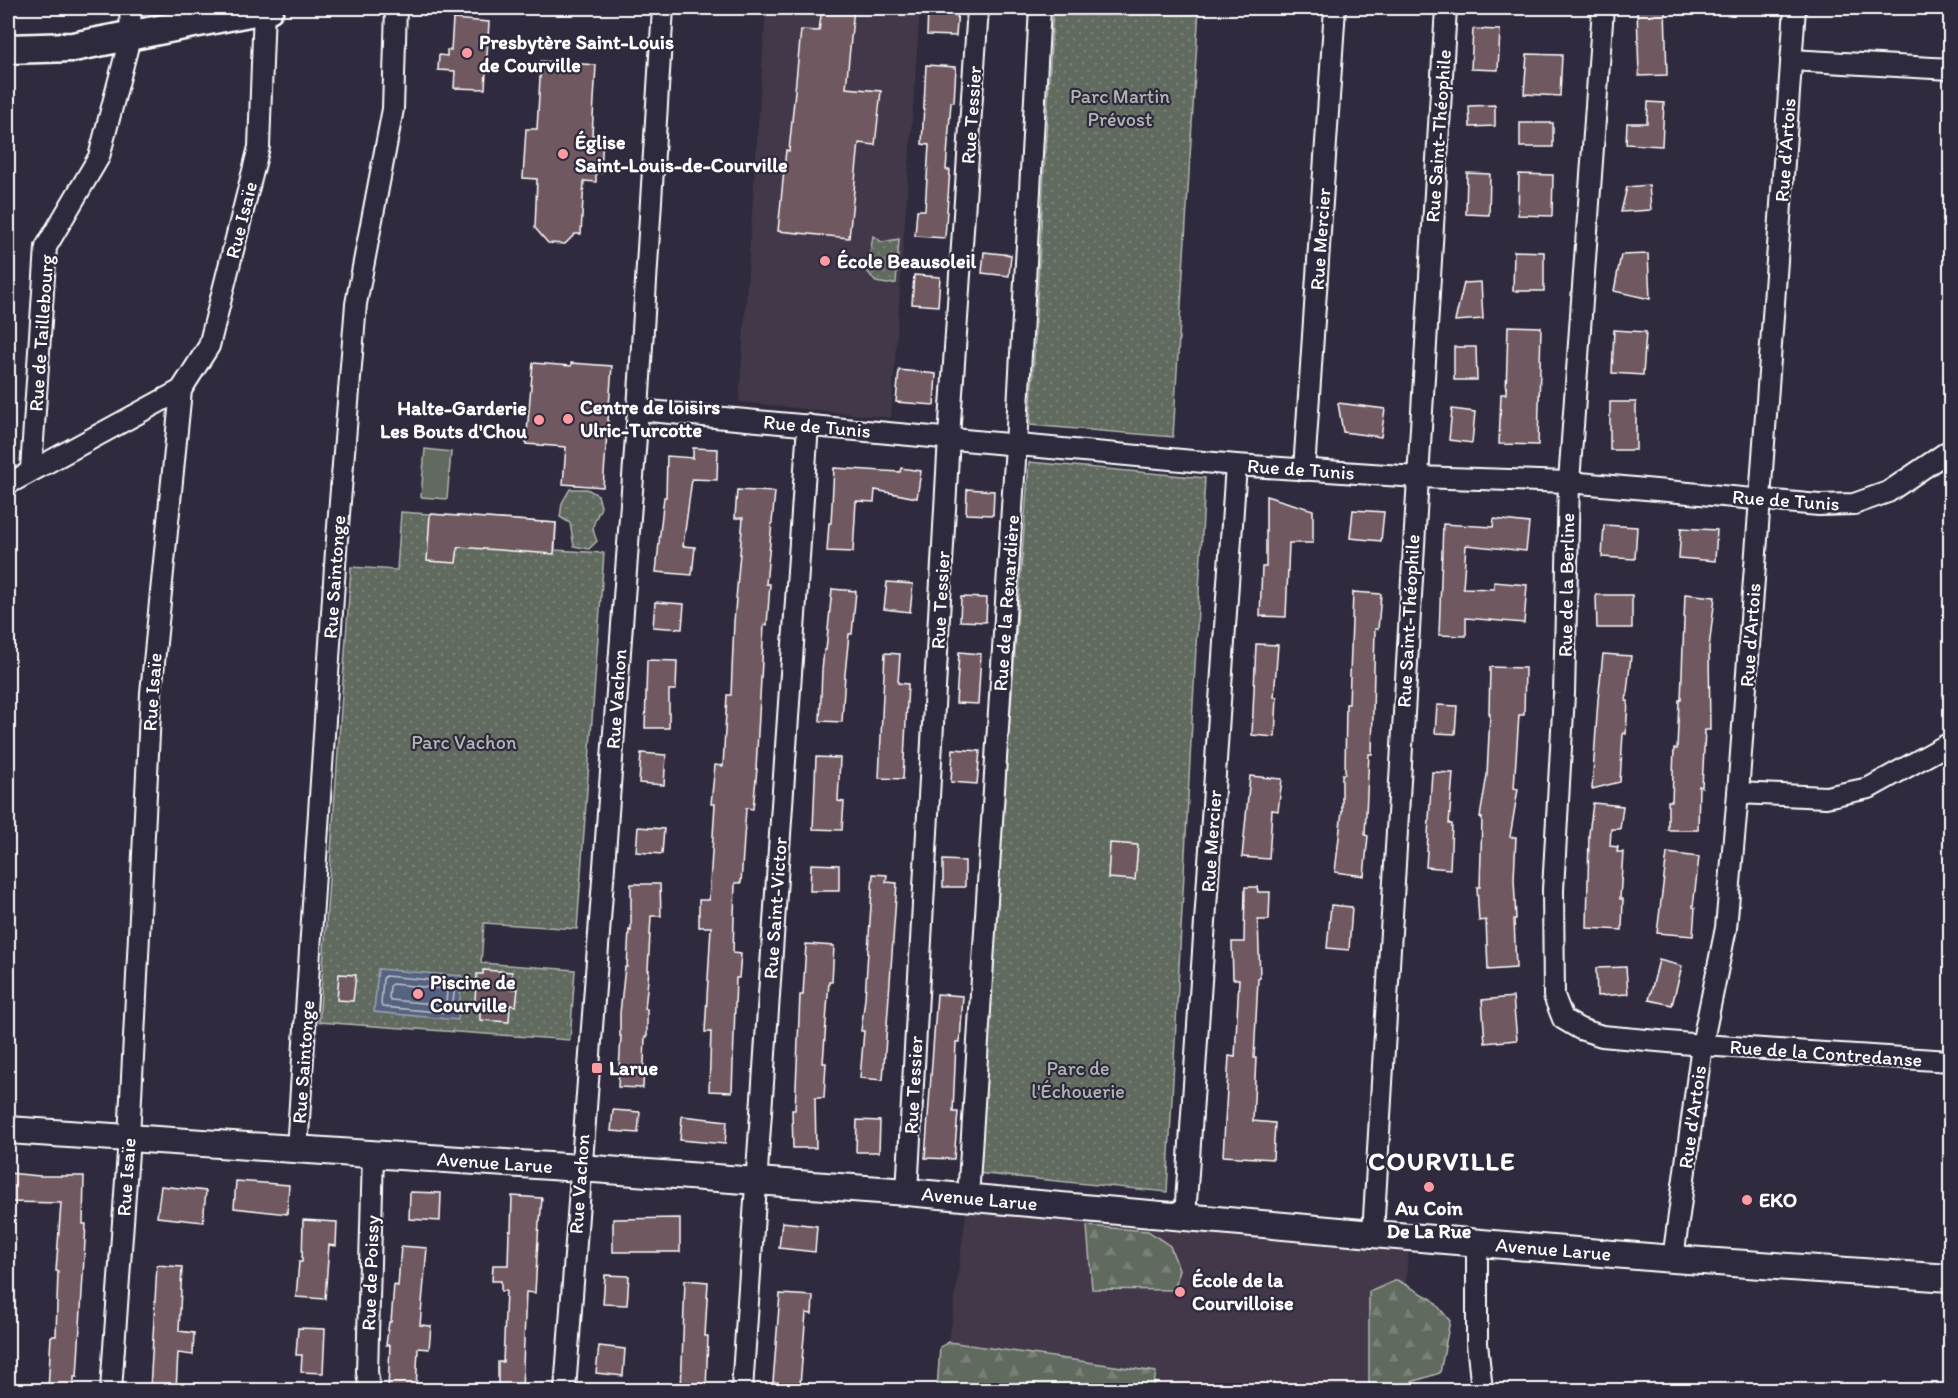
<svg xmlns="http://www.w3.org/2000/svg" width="1958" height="1398" viewBox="0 0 1958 1398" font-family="Itim,sans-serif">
<defs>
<pattern id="forest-firs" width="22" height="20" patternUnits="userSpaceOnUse" patternTransform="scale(1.5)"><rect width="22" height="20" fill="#616b5f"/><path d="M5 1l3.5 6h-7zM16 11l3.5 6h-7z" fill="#798177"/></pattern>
<pattern id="park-dots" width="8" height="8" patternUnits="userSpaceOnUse" patternTransform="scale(1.5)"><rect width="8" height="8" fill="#616b5f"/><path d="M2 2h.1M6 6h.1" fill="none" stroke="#798177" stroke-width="1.8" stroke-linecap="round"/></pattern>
</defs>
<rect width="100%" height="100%" fill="#2f2a3d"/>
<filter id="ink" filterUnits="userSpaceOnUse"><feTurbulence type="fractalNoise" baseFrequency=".0167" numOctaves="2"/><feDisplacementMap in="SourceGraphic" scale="12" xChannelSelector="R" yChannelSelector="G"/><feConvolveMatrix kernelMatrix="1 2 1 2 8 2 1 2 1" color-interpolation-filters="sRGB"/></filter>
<g filter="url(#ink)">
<!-- built -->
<g fill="#423848">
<path d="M766,8H920L891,418L739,402Z"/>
<path d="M968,1198L1409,1241L1398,1390H1086L1088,1362L949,1342Z"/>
</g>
<!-- grass -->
<path fill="#616b5f" stroke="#b0b5af" stroke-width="1.5" d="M425,449L451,452L447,499L421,497Z"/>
<!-- forest -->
<g fill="url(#forest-firs)" stroke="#b0b5af" stroke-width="1.5">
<path d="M1087,1226L1148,1231L1170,1246L1179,1269L1175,1290L1092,1289Z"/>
<path d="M1397,1280L1432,1299L1450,1321L1440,1373L1412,1382L1405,1390H1369V1292Z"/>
<path d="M949,1342L1156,1372L1153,1390H937L940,1347Z"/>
</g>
<!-- park -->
<g fill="url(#park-dots)" stroke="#b0b5af" stroke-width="1.5">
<path d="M1053,8H1199L1173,437L1030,425Z"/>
<path d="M873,236L882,242L899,239L896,283L887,284L876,282L867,271Z"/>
<path d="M1029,462L1205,478L1167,1192L976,1173Z"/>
<path d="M570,489H587L598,495L601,507C595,523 589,524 597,541L589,549L574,546L570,523L560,517L562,503Z"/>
<path d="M401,512L556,523L555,550L604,553L577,929L484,923L481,963L575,970L570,1040L319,1022L351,567L397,570Z"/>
</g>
<!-- water -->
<path fill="#576480" stroke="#9aa2b3" stroke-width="1.5" d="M378,969L462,976L458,1020L374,1012Z"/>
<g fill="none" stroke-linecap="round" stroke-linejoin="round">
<!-- shore -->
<g stroke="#bcc1cc" stroke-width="1.5">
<path d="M385,976L453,982L455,985L452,1011L449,1013L382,1007L381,1004L383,979Z"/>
<path d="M392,984L445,989L447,991L446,1003L443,1005L391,1000L389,998L390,986Z"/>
</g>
</g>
<!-- building -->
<g fill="#705861" stroke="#fff" stroke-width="1.5">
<path d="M822,8H854L846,88L881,91L875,145L859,143L849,238L778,231L786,150L789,151L801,30L819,31Z"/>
<path d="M928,8H958L956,36L927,35Z"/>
<path d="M1637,8H1665L1667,75L1639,76Z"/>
<path d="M453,19L489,22L485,89L454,88L455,71L438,70L439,55L447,56V50H451Z"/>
<path d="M1473,29L1500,30L1498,70L1471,69Z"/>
<path d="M1527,54L1562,55L1560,96L1524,94Z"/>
<path d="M541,61L596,65L592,135L603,136L601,173L596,172V182L584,181L581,234H575L565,244L548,243L535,228L537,179L523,178L526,129H537Z"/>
<path d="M926,65L956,67L954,102H951L946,170H950L945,238L915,236L917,210H925L929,145L922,144Z"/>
<path d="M1648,102L1664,103L1662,146L1626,144L1627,123H1647Z"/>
<path d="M1495,105V126L1470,127L1469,106Z"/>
<rect x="1520" y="123" width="33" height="24"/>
<path d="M1467,173L1490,174L1489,215L1466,214Z"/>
<path d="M1519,174L1553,175L1552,216L1518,215Z"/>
<path d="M1649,185L1651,210L1621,212L1627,187Z"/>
<path d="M1514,251L1544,252V291H1513Z"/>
<path d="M984,252L1011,255L1009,276L982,273Z"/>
<path d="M1648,254L1650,299L1614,291L1621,255Z"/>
<path d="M914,275L940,277L938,306L912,304Z"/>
<path d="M1481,282L1483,319L1455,321L1464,283Z"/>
<path d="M1508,326L1541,327L1538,445L1499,444L1501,394H1506Z"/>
<path d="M1614,330L1646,332L1643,375L1612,373Z"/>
<path d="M1454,347H1476L1477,380H1454Z"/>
<path d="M533,363L571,366V363L612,366L603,487L563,484L566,447L526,444Z"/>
<path d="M899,370L936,374L934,405L896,402Z"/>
<rect x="1610" y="402" width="26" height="48"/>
<path d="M1338,403L1385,409L1381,437L1343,432Z"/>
<path d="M1452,409L1475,412L1472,443L1449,440Z"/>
<path d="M693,448L718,449L717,480L692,479L683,546L695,547L692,575L656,572L660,533L664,497H666L667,456L693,458Z"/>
<path d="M834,468L900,472L901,468L921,471L917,498L875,490L874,502L856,501L853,552L827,551L829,523H831Z"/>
<path d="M967,489L994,491L993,515L966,514Z"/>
<path d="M737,490L775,492L766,584H770L767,625H764L756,769H757L753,809L746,808L741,883H735L733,953L741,954L739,978H736L732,1092L709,1091L711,1032H705L711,927H699V900H709L715,804H711L715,765L723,766L727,695H731L734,622L743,518H735Z"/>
<path d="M1266,496L1313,510V543H1289L1286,617L1260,616L1262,567H1266Z"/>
<path d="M1353,510L1384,512L1381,541L1350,538Z"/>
<path d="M430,514L556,523L554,554L458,547L456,563L427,561Z"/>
<path d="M1494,519L1529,523L1526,551L1466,545L1463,588L1494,589V582L1527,585L1524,623L1466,618V636L1439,635L1443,524L1493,527Z"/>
<path d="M1604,525L1637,527L1635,559L1602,557Z"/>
<path d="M1681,528L1717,530L1715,561L1679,558Z"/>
<path d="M887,582L913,584L910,612L884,609Z"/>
<path d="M832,589L856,591L852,634H849L845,674L842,722L820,721L822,671L824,650H826Z"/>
<path d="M1353,592L1381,594L1378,629H1375L1372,754H1369L1365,835L1368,836L1364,876L1335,872L1342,811V774H1345L1346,704H1349Z"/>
<path d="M1685,594L1715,597L1709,648L1710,730H1705L1702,787L1699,786L1698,830H1668V801H1672L1674,748L1677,749L1679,700H1681Z"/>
<path d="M1596,595H1632V628H1597Z"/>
<path d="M961,597L987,598L986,622L960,621Z"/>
<path d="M655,602L684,604L682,629L653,627Z"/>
<path d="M1256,644L1278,645L1274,697H1277L1275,737L1252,735Z"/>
<path d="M959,652L981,654L978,704L956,703Z"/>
<path d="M885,653L900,654L898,683L908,684L903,779L879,778Z"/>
<path d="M1603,654L1631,656L1626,701H1628L1626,734L1623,733L1620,782L1592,789L1598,700Z"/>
<path d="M647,660L677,661L676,690H669V728H645Z"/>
<path d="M1490,667L1525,668L1524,715H1519L1514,788L1518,789L1510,837H1516L1514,879L1516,919H1514L1516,968L1488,970L1486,920L1479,921L1477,887H1480L1482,818L1480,817L1487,775L1490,714H1489Z"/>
<path d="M1437,705L1457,706L1455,734L1435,733Z"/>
<path d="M953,749L980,751L977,784L951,782Z"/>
<path d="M641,753L666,755L664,785L639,783Z"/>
<path d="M816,757L840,758L838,801L844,802L842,830L813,829Z"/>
<path d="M1432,772L1453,773L1449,824H1452L1450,869L1426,867Z"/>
<path d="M1250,776L1282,779L1278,811L1272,810L1269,859L1242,857Z"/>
<path d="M1593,803L1623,806L1620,829H1611L1610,846L1618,847L1617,852H1623L1620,899H1623L1622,930L1587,928L1589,834Z"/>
<path d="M638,827L664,829L662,854L636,852Z"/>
<path d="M1110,843L1138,845L1135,880L1108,878Z"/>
<path d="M1667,853L1699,857L1693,907L1695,908L1693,936L1657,933Z"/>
<path d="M943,860L965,861V887H943Z"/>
<path d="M811,864L839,865V891H810Z"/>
<path d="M873,874L887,875L886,882L897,883L883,1080L860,1078L864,1031H861L865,998Z"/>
<path d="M631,884H660L661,916H651L648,970H649L645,1009H647V1037H645L643,1088L618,1087L621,1036H620V1013L625,967H627L629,930L631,931Z"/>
<path d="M1245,887H1257L1258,892H1270L1269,920H1258L1260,978L1258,979L1254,1058H1256L1253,1121L1275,1123L1273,1159L1223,1156L1229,1056L1235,1057L1239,979H1233L1232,942H1244Z"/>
<path d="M1331,905L1352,907L1349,950L1327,948Z"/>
<path d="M806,944L834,946L832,982H829L823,1063H826L824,1098H815L816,1148H793L792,1110H795L800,995H803Z"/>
<path d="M1659,960L1682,966L1672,1005L1649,1000Z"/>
<path d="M1626,967L1628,994L1597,996L1596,968Z"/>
<path d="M483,970L512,972L511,989H518L516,1006L510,1005L509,1022L480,1020V1012L474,1011L477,974H483Z"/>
<path d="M339,974L356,975L353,1001L337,1000Z"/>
<path d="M937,994L963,996L960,1042H956L953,1112H958L954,1159L925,1158Z"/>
<path d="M1513,997L1517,1040L1485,1043L1482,1000Z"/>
<path d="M613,1110L640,1112L638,1133L611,1131Z"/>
<path d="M682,1116L727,1121L725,1144L680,1140Z"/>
<path d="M857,1120L880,1121L879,1152H856Z"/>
<path d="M8,1173L40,1176H84L83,1224H86L77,1377H74V1390H48L51,1336H56L58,1271H56L61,1203L8,1202Z"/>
<path d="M236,1181L289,1185L287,1214L234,1208Z"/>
<path d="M161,1186L206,1191L203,1222L157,1217Z"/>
<path d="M410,1192L441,1193L440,1221L409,1219Z"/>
<path d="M512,1196L542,1198L540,1221H539L535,1293L526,1292L522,1390H498V1362H503L506,1291H501V1281H492L493,1265H508L509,1231H511Z"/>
<path d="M680,1218V1252H613V1219Z"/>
<path d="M303,1220L337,1222L336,1246L329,1245L325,1299L296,1297L299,1262H302Z"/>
<path d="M782,1222L817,1226L815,1252L779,1248Z"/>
<path d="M401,1246L427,1248L420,1325L431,1326L429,1349L418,1348L416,1390H388L390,1345H386L389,1322H391L394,1285L398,1286Z"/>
<path d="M157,1265L182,1267L179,1331L194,1333L193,1355L178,1353L176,1390H150Z"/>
<path d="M605,1275L629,1276L627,1305L603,1304Z"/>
<path d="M685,1280L708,1282L705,1336H708L706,1390H681Z"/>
<path d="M780,1294L813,1296L812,1314L806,1313L800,1385L773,1382Z"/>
<path d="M298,1328L325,1329L323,1373L301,1372L302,1355H296Z"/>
<path d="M599,1346L625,1349L623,1376L596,1373Z"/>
</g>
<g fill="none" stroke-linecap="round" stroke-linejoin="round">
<defs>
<g id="minor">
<path d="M1603,8L1569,482L1564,694L1553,890L1554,996L1563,1019L1580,1029L1602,1036L1702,1045L1950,1061"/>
<path d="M1791,60L1950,69"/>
<path d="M638,410L1236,465L1417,477L1569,482L1819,505L1854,504L1888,492L1950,450"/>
<path d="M31,470L46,247L99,157L131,34L130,8"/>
<path d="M1304,470L1335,8"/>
<path d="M8,484L181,390"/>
<path d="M1738,793L1826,797L1869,788L1950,743"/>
<path d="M297,1150L336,551L356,304L393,109L396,8"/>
<path d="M907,1192L949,437L978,8"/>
<path d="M968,1198L1016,445L1040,8"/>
<path d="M1185,1217L1236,465"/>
<path d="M1373,1234L1446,8"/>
<path d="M1477,1243V1343L1482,1390"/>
<path d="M1673,1259L1702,1045L1726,928L1738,793L1760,499L1795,8"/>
<path d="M111,1390L129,1138L151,693L181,390L209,346L259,147L264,8"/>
<path d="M370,1390L367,1372L373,1155"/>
<path d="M565,1390L638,410L663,8"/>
<path d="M742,1390L808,425"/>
</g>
<g id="tertiary">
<path id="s1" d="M8,1130L580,1168L907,1192L1373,1234L1673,1259L1950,1278"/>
</g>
<path id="secondary" d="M8,49L73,47L269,8"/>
</defs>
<!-- minor casing -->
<use href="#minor" stroke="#fff" stroke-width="24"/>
<!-- tertiary casing -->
<use href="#tertiary" stroke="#fff" stroke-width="30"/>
<!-- secondary casing -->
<use href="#secondary" stroke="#fff" stroke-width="33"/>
<!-- minor -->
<use href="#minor" stroke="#2f2a3d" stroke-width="20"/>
<!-- tertiary -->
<use href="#tertiary" stroke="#2f2a3d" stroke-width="26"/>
<!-- secondary -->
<use href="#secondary" stroke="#2f2a3d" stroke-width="28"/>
</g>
</g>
<!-- markers -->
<g fill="#ff9aa2" stroke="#2f2a3d" stroke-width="2">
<circle cx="467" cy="53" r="6"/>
<circle cx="563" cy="154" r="6"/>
<circle cx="825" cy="261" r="6"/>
<circle cx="568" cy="419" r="6"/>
<circle cx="539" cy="420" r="6"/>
<circle cx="418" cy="994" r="6"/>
<rect x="591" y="1062" width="12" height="12" rx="3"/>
<circle cx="1429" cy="1187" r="6"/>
<circle cx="1747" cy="1200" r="6"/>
<circle cx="1180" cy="1292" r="6"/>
</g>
<g text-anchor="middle" stroke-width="4.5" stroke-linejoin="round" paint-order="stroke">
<!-- poi labels -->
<g font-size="20" font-weight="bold" fill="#fff" stroke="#2f2a3d" text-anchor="start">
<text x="479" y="49">Presbytère Saint-Louis<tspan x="479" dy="23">de Courville</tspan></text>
<text x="575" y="149">Église<tspan x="575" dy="23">Saint-Louis-de-Courville</tspan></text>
<text x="837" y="268">École Beausoleil</text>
<text x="580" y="414">Centre de loisirs<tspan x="580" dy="23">Ulric-Turcotte</tspan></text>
<text x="527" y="415" text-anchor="end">Halte-Garderie<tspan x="527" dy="23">Les Bouts d'Chou</tspan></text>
<text x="430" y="989">Piscine de<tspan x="430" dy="23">Courville</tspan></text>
<text x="609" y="1075">Larue</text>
<text x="1759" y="1207">EKO</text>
<text x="1429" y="1215" text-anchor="middle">Au Coin<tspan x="1429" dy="23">De La Rue</tspan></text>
<text x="1192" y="1287">École de la<tspan x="1192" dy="23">Courvilloise</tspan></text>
</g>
<!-- park labels -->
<g font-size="20" fill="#b0b5af" stroke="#2f2a3d">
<text x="1120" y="103">Parc Martin<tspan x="1120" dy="23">Prévost</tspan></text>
<text x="464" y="749">Parc Vachon</text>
<text x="1078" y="1075">Parc de<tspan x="1078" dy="23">l'Échouerie</tspan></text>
</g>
<!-- street labels -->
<g font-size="20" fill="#fff" stroke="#2f2a3d">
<text transform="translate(971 115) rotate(-86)" y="7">Rue Tessier</text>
<text transform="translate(1438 136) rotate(-86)" y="7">Rue Saint-Théophile</text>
<text transform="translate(1785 150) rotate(-86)" y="7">Rue d'Artois</text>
<text transform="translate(241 220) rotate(-76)" y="7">Rue Isaïe</text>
<text transform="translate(1320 239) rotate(-86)" y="7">Rue Mercier</text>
<text transform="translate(41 333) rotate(-86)" y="7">Rue de Taillebourg</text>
<text transform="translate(817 426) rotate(5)" y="7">Rue de Tunis</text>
<text transform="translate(1301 469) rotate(4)" y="7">Rue de Tunis</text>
<text transform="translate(1786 500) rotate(4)" y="7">Rue de Tunis</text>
<text transform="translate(334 577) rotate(-86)" y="7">Rue Saintonge</text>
<text transform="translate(1566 585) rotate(-89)" y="7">Rue de la Berline</text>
<text transform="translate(940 600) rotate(-87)" y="7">Rue Tessier</text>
<text transform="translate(1006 603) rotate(-86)" y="7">Rue de la Renardière</text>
<text transform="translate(1408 621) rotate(-87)" y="7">Rue Saint-Théophile</text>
<text transform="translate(1750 635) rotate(-86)" y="7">Rue d'Artois</text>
<text transform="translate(152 692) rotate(-86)" y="7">Rue Isaïe</text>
<text transform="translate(616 699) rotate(-86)" y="7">Rue Vachon</text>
<text transform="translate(1211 841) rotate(-86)" y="7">Rue Mercier</text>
<text transform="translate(775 908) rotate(-86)" y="7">Rue Saint-Victor</text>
<text transform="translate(1826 1053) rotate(4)" y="7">Rue de la Contredanse</text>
<text transform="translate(303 1062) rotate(-86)" y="7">Rue Saintonge</text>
<text transform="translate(913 1085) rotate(-87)" y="7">Rue Tessier</text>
<text transform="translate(1692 1117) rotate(-82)" y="7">Rue d'Artois</text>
<text dy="7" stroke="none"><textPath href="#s1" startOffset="488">Avenue Larue</textPath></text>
<text transform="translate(126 1177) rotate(-86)" y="7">Rue Isaïe</text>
<text transform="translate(579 1184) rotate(-86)" y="7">Rue Vachon</text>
<text dy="7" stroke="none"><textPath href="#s1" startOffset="974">Avenue Larue</textPath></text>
<text dy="7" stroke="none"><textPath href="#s1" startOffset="1550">Avenue Larue</textPath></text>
<text transform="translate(370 1273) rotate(-88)" y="7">Rue de Poissy</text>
</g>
<!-- district labels -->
<g font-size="26" font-weight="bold" letter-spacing="1.5" fill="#fff" stroke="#2f2a3d">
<text x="1442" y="1170">COURVILLE</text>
</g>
</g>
<!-- margin -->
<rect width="1958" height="1398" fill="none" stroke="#2f2a3d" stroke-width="30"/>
<rect x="15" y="15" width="1928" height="1368" fill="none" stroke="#fff" stroke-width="2" filter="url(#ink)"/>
</svg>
